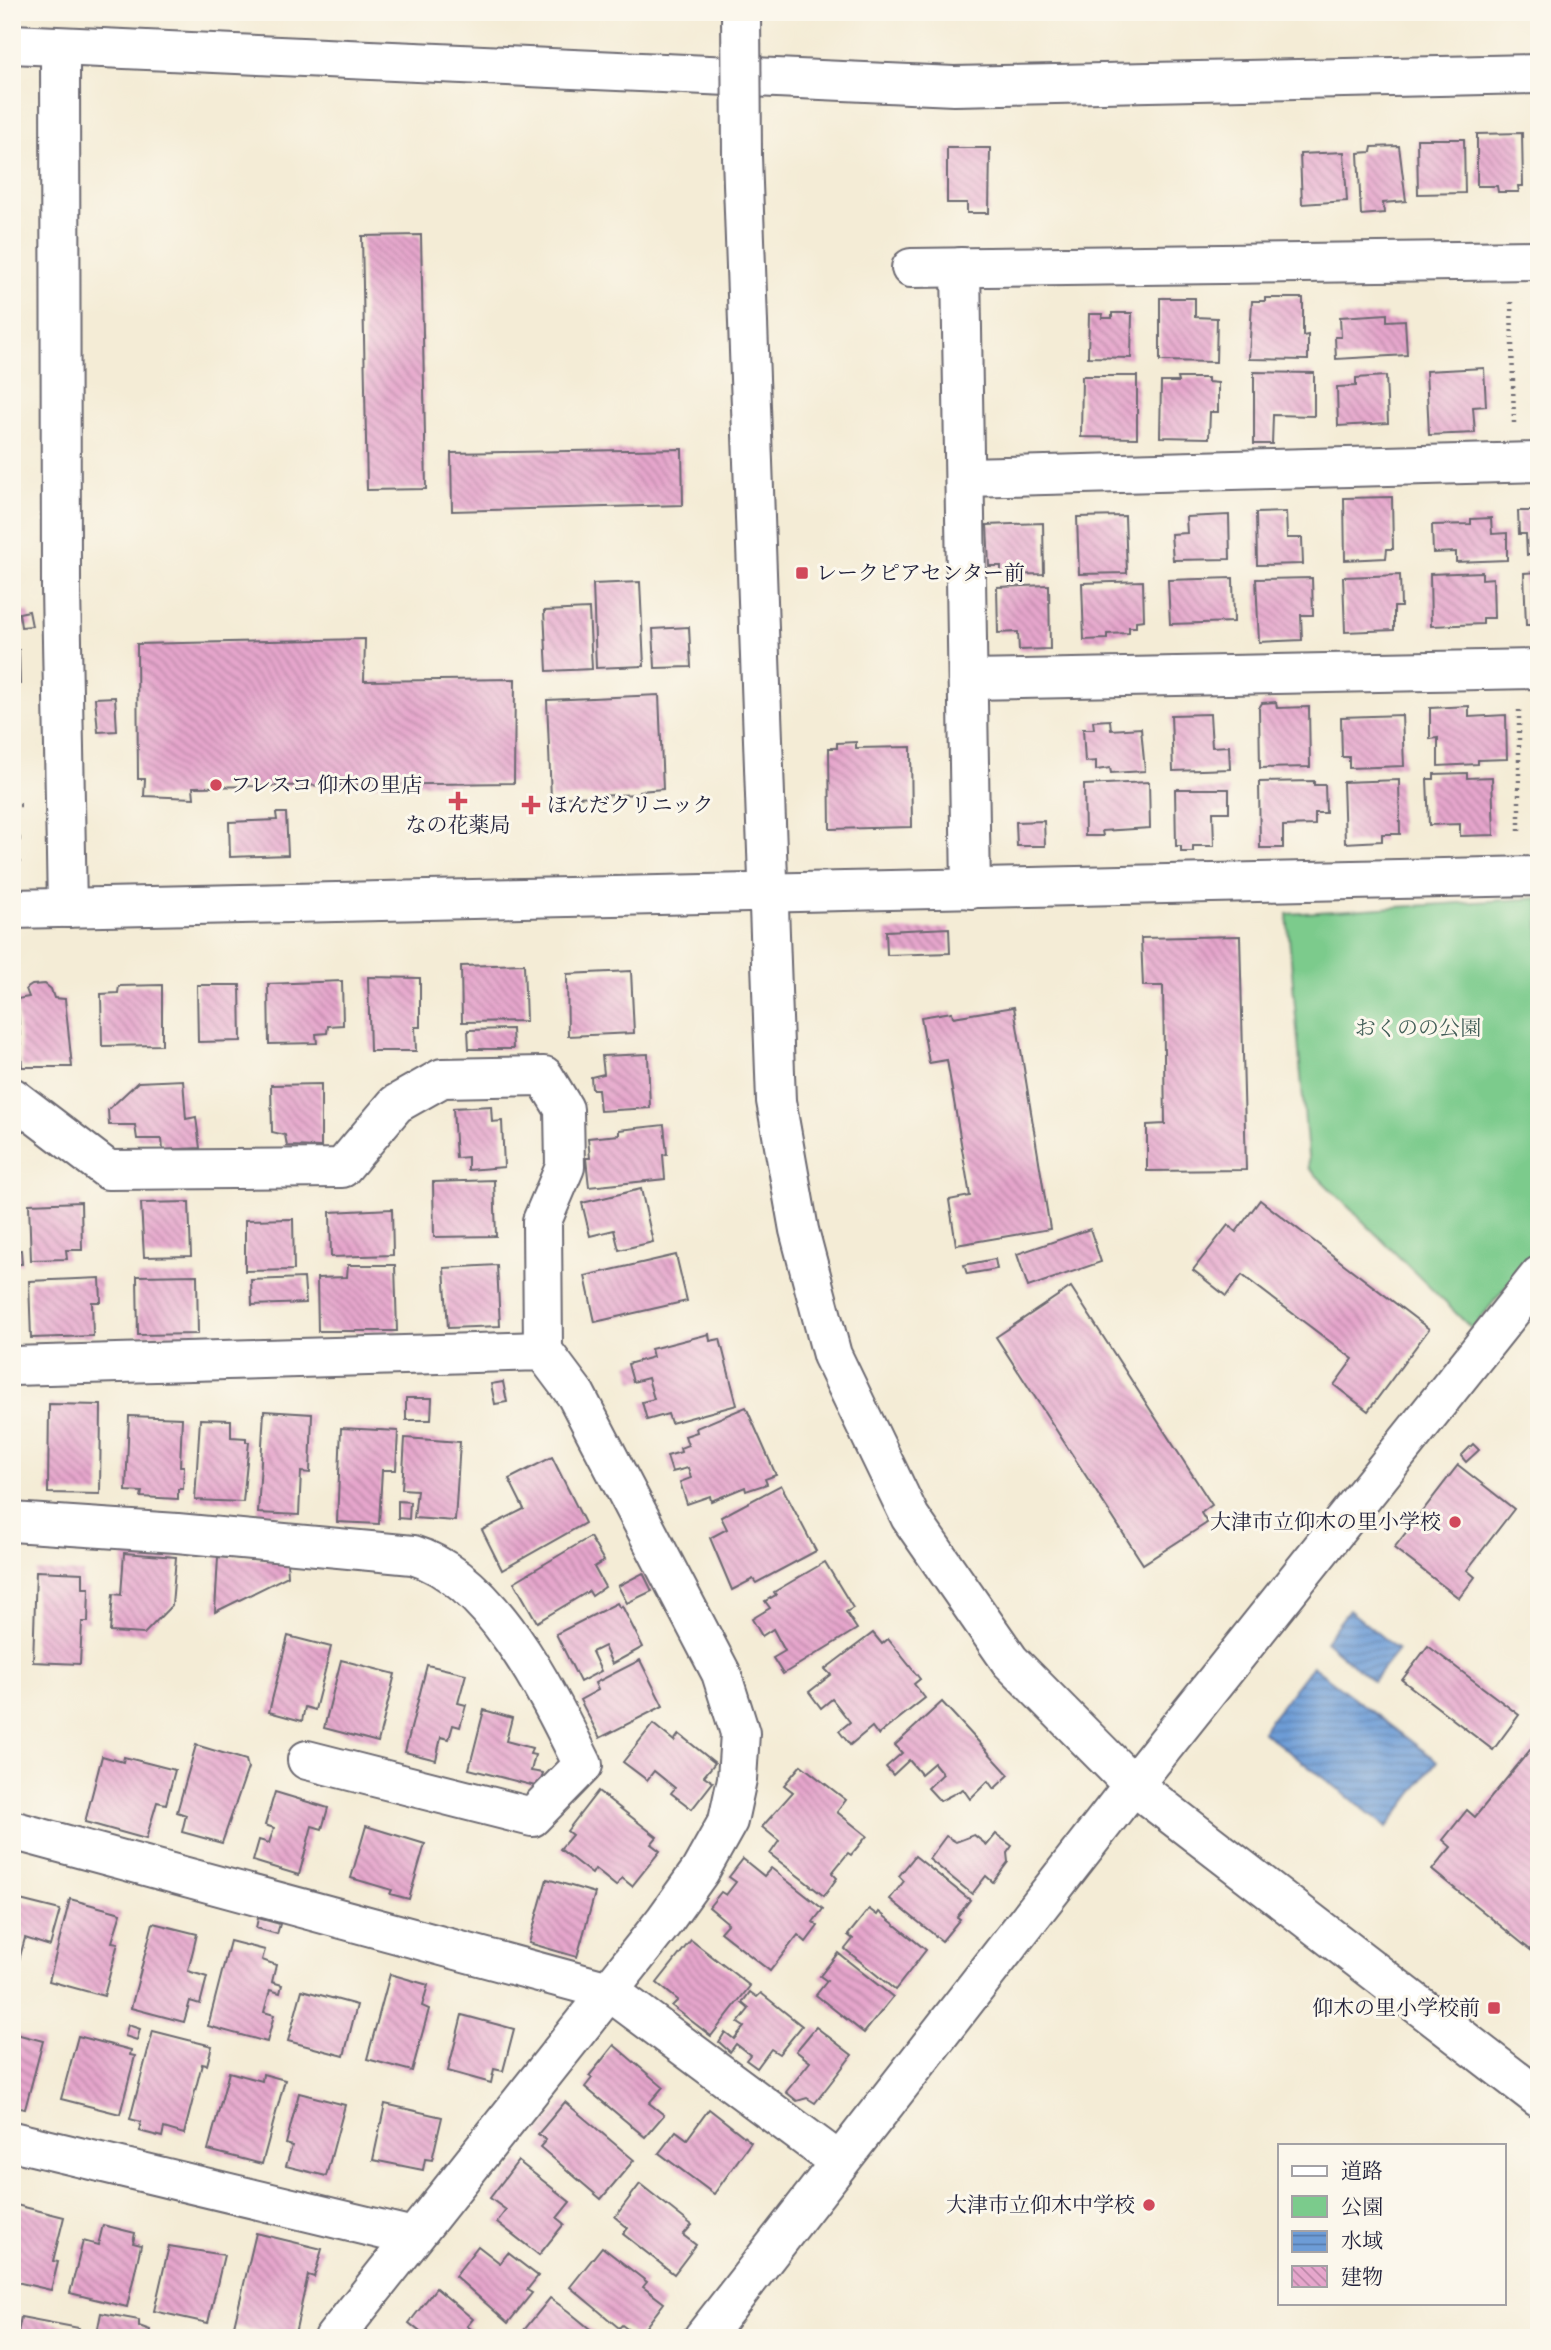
<svg xmlns="http://www.w3.org/2000/svg" width="1551" height="2350" viewBox="0 0 1551 2350" font-family="'IM FELL Great Primer','Noto Serif JP',serif">
<defs>
<pattern id="water-rules" width="6" height="5" patternUnits="userSpaceOnUse" patternTransform="scale(1.75)"><rect width="6" height="5" fill="#6d9cd6"/><path d="M0 2.5h6" fill="none" stroke="#597faf"/></pattern>
<pattern id="building-back-hatch" width="6" height="6" patternUnits="userSpaceOnUse" patternTransform="scale(1.75)"><rect width="6" height="6" fill="#e6a6cc"/><path d="M-1 5l2 2M0 0l6 6M5-1l2 2" fill="none" stroke="#ba87a7"/></pattern>
</defs>
<rect width="100%" height="100%" fill="#fbf7ec"/>
<filter id="ink" filterUnits="userSpaceOnUse"><feTurbulence type="fractalNoise" baseFrequency=".0143" numOctaves="2"/><feDisplacementMap in="SourceGraphic" scale="14" xChannelSelector="R" yChannelSelector="G"/><feConvolveMatrix kernelMatrix="1 2 1 2 8 2 1 2 1" color-interpolation-filters="sRGB"/></filter>
<filter id="wash" filterUnits="userSpaceOnUse"><feTurbulence type="fractalNoise" baseFrequency=".00686" numOctaves="4" result="noise"/><feDisplacementMap in="SourceGraphic" scale="28" xChannelSelector="R" yChannelSelector="G"/><feGaussianBlur stdDeviation="1.57" result="paint"/><feColorMatrix in="noise" values="0 0 0 0 0 0 0 0 0 0 0 0 0 0 0 0 0 1.4 0 .05"/><feComposite in="paint" operator="in"/></filter>
<g filter="url(#wash)">
<rect width="100%" height="100%" fill="#f4ecd6"/>
<!-- green -->
<path fill="#7bcb8c" stroke="#4e7664" stroke-width="2" d="M1539,898V1245L1472,1329L1309,1168L1287,914Z"/>
<!-- water -->
<g fill="url(#water-rules)" stroke="#485f88" stroke-width="2">
<path d="M1349,1610L1398,1650L1373,1681L1325,1641Z"/>
<path d="M1312,1666L1437,1761L1387,1827L1262,1731Z"/>
</g>
<g id="blocks">
<!-- building -->
<g fill="url(#building-back-hatch)">
<path d="M1522,133L1523,186H1518L1519,192H1498L1497,186H1477V134Z"/>
<path d="M1417,139H1464L1465,193L1418,194Z"/>
<path d="M1399,146L1406,201L1383,203L1384,213L1361,215L1358,153L1371,152L1372,147Z"/>
<path d="M947,148H990L989,213H967V203H947Z"/>
<path d="M1344,152L1347,201L1302,204L1300,154Z"/>
<path d="M421,235L426,489L367,490L362,236Z"/>
<path d="M1160,298H1195V317L1217,318L1216,362L1160,361Z"/>
<path d="M1265,298H1303V336L1308,335V360L1249,359L1252,301H1265Z"/>
<path d="M1112,313H1132L1131,358L1088,357L1089,314H1103L1102,318H1112Z"/>
<path d="M1387,314V321L1405,320L1407,355L1336,359L1335,337H1341L1340,317Z"/>
<path d="M1484,368L1486,406L1473,407L1475,433L1429,435L1426,371Z"/>
<path d="M1254,372L1314,373V416L1273,415L1272,444H1254Z"/>
<path d="M1082,376H1137V438L1081,437Z"/>
<path d="M1386,376L1388,423L1338,426L1337,387L1356,386V378Z"/>
<path d="M1178,378H1208V382L1218,383V412H1210L1209,438L1160,437L1161,382H1179Z"/>
<path d="M682,449L683,505L452,511L451,453Z"/>
<path d="M1392,497L1393,549H1387L1386,558L1345,560L1344,498Z"/>
<path d="M1518,511H1539V555H1527L1526,534H1519Z"/>
<path d="M1286,512L1287,538H1302L1303,564L1257,565L1256,513Z"/>
<path d="M1229,515L1230,559L1173,560L1171,534L1187,533L1186,517Z"/>
<path d="M1125,516L1127,573L1079,574L1077,517Z"/>
<path d="M1491,518L1492,534L1507,533V560L1456,562V552L1433,553L1432,525L1471,524V519Z"/>
<path d="M1043,523L1044,574L1001,575V566H989L987,525Z"/>
<path d="M1482,572V579L1493,578L1494,618H1483V624L1431,626L1430,574Z"/>
<path d="M1539,572V625H1526L1524,573Z"/>
<path d="M1400,575L1401,607H1394V630L1345,632L1343,577Z"/>
<path d="M1233,578L1234,622L1170,624L1168,580Z"/>
<path d="M1312,578L1313,615H1301L1302,640L1259,642L1256,579Z"/>
<path d="M1143,581L1144,620L1136,621V627H1129V633L1107,634V639L1084,640L1082,583Z"/>
<path d="M640,582L644,666L596,668L593,584Z"/>
<path d="M1049,585L1050,649L1019,650L1018,632L998,633L997,587Z"/>
<path d="M589,609L592,669L547,671L544,611Z"/>
<path d="M29,611L32,626L21,627L19,613Z"/>
<path d="M689,627L691,667L655,668L653,629Z"/>
<path d="M365,639L364,681L515,679L514,783L193,787L194,798L144,796L145,779H138L137,644Z"/>
<path d="M12,650H19L20,684H12Z"/>
<path d="M659,695L663,789L640,791V794L551,798L547,700Z"/>
<path d="M115,697L117,731L98,732L95,698Z"/>
<path d="M1276,702L1277,708L1309,707L1310,767L1260,768L1259,708L1262,703Z"/>
<path d="M1469,706V717L1506,715L1507,759L1478,760V764L1438,766V738L1430,739V708Z"/>
<path d="M1210,714L1212,747L1229,746L1230,769L1173,771L1171,715Z"/>
<path d="M1402,715L1404,766L1349,768V757H1342L1341,717Z"/>
<path d="M1110,720L1111,730L1141,728L1145,771L1111,773L1110,768L1096,770V761L1085,762L1083,729H1094L1093,721Z"/>
<path d="M856,742V748L911,747L912,827L830,829L829,748H837V743Z"/>
<path d="M1467,773V778L1492,777L1494,835L1460,836V824L1429,825L1427,779H1434V774Z"/>
<path d="M1399,780L1400,834H1382V841L1345,843L1343,782Z"/>
<path d="M1314,781V785H1325L1326,813H1315V825L1283,826V848H1260L1259,782Z"/>
<path d="M1149,782L1150,828L1102,831L1103,836H1085L1084,785Z"/>
<path d="M1175,789H1229V812H1213L1214,846H1193V852H1181V846H1176Z"/>
<path d="M276,813H286L288,855L230,857L229,822L277,820Z"/>
<path d="M1044,821L1045,846H1017L1016,822Z"/>
<path d="M949,928L950,953L887,955L886,931Z"/>
<path d="M1240,936L1246,1170L1147,1171V1125L1165,1124L1163,986H1143L1141,938Z"/>
<path d="M524,964L526,1021L462,1022L461,966Z"/>
<path d="M631,971L634,1033L568,1036L567,974Z"/>
<path d="M368,977L420,978V1027H415L416,1051H370Z"/>
<path d="M342,981L343,1025L328,1026L327,1033L316,1034L317,1043L269,1044L268,984Z"/>
<path d="M45,984L51,989L54,998L65,999L72,1067H22L17,999L29,997L26,989L32,985Z"/>
<path d="M162,985V1045L102,1046L101,994L118,993L119,986Z"/>
<path d="M197,985H240L241,1041L198,1042Z"/>
<path d="M1014,1007L1050,1229L956,1245L949,1200L970,1196L947,1060L929,1063L921,1017L952,1012L953,1017Z"/>
<path d="M512,1029L513,1049H469L468,1030Z"/>
<path d="M648,1054L650,1108L600,1111L598,1089H592L591,1077L604,1074L602,1056Z"/>
<path d="M183,1080L186,1119L196,1117L200,1148L163,1150L162,1139H137L135,1125H109L108,1110L138,1082Z"/>
<path d="M321,1084V1147L287,1146L285,1135L272,1132L271,1085Z"/>
<path d="M491,1106L492,1122L502,1121L504,1167L468,1170V1157L456,1158L453,1108Z"/>
<path d="M664,1125L667,1154L663,1155L665,1179L589,1187L586,1158H590L588,1138L619,1135V1130Z"/>
<path d="M494,1180L496,1236L434,1237L433,1182Z"/>
<path d="M641,1189L653,1242L619,1250L614,1230L590,1236L582,1203Z"/>
<path d="M1260,1200L1429,1329L1368,1411L1334,1385L1353,1359L1242,1275L1226,1296L1193,1270L1228,1225L1236,1232Z"/>
<path d="M81,1202L82,1250H66L67,1259L31,1260L29,1204Z"/>
<path d="M189,1202L191,1256L144,1257L141,1203Z"/>
<path d="M392,1209L393,1255L331,1257L330,1212Z"/>
<path d="M293,1219L294,1270L245,1271V1220Z"/>
<path d="M1090,1229L1101,1262L1028,1287L1017,1254Z"/>
<path d="M21,1250L22,1264H12V1251Z"/>
<path d="M676,1255L687,1301L595,1322L585,1276Z"/>
<path d="M995,1259L997,1269L967,1274L964,1265Z"/>
<path d="M348,1265H395L397,1331H318L317,1278L347,1277Z"/>
<path d="M497,1265L500,1326L448,1328L444,1268Z"/>
<path d="M197,1275L198,1334L138,1335L137,1276Z"/>
<path d="M100,1278L101,1302H92L93,1336L31,1338L29,1281Z"/>
<path d="M304,1278L306,1303L252,1305L251,1280Z"/>
<path d="M1071,1287L1212,1505L1201,1513L1207,1523L1143,1564L996,1337Z"/>
<path d="M709,1334L710,1341L720,1339L737,1405L671,1423L668,1414L647,1420L642,1402L654,1399L648,1378L633,1382L628,1364L653,1357L651,1349Z"/>
<path d="M503,1382L507,1402L495,1404L491,1384Z"/>
<path d="M406,1398H432L431,1420H406Z"/>
<path d="M49,1404L101,1405L100,1494L48,1493Z"/>
<path d="M746,1407L776,1475L765,1479L767,1484L746,1491L745,1487L711,1501L710,1496L687,1504L680,1482L691,1478L688,1468L672,1472L667,1456L681,1452L680,1448L688,1445L685,1436L697,1432L696,1428Z"/>
<path d="M264,1411L312,1414L310,1473L301,1472L299,1515L258,1513Z"/>
<path d="M129,1416L182,1418L180,1466H184L183,1489H178V1499L141,1497L142,1492L126,1491Z"/>
<path d="M200,1419L231,1420V1437L246,1438V1442H249L243,1502L195,1500Z"/>
<path d="M341,1428L398,1431L396,1470H382L379,1524L337,1522Z"/>
<path d="M405,1438L460,1442L455,1521L414,1518L417,1490L402,1489Z"/>
<path d="M1473,1444L1479,1450L1466,1462L1461,1456Z"/>
<path d="M552,1457L585,1523L502,1570L482,1530L524,1509L509,1479Z"/>
<path d="M1458,1465L1514,1509L1467,1570L1475,1577L1459,1598L1394,1548Z"/>
<path d="M781,1485L816,1551L756,1583L753,1579L732,1590L710,1538L727,1529L721,1517Z"/>
<path d="M398,1501L410,1502L409,1519L398,1518Z"/>
<path d="M590,1537L604,1561L594,1567L605,1587L592,1596L589,1591L537,1622L514,1582Z"/>
<path d="M124,1553L176,1557L172,1605L144,1634L110,1632L113,1594L121,1595Z"/>
<path d="M218,1557L287,1561L288,1576L215,1612Z"/>
<path d="M825,1562L853,1608L846,1612L857,1629L783,1674L773,1658L785,1651L773,1629L762,1636L752,1619L770,1608L765,1601L776,1595L774,1592Z"/>
<path d="M36,1571L83,1573V1588H89L88,1622H82L80,1664L33,1662Z"/>
<path d="M643,1573L652,1591L627,1603L618,1586Z"/>
<path d="M617,1603L620,1608L622,1606L643,1647L612,1664L604,1646L592,1652L601,1671L580,1682L556,1634Z"/>
<path d="M873,1633L882,1644L888,1639L920,1679L914,1684L925,1698L878,1735L872,1727L850,1745L839,1731L850,1722L832,1699L821,1708L809,1692L831,1675L825,1669Z"/>
<path d="M288,1636L331,1647L315,1710L305,1707L302,1721L269,1712Z"/>
<path d="M1428,1646L1519,1715L1493,1750L1402,1680Z"/>
<path d="M341,1660L395,1674L378,1742L324,1728Z"/>
<path d="M640,1660L663,1706L600,1738L580,1700L598,1690L595,1683Z"/>
<path d="M427,1665L466,1674L458,1703L466,1705L460,1727L453,1725L449,1739L441,1737L436,1760L405,1752Z"/>
<path d="M942,1702L1009,1775L994,1789L988,1781L970,1799L963,1789L940,1801L928,1788L943,1774L934,1763L921,1774L909,1760L893,1775L886,1767L902,1753L895,1745Z"/>
<path d="M484,1710L512,1718L506,1741L532,1748L530,1754L535,1755L531,1771L543,1773L539,1787L469,1769Z"/>
<path d="M653,1724L674,1741L679,1734L715,1763L704,1776L713,1782L692,1809L671,1793L675,1788L654,1771L647,1780L623,1762Z"/>
<path d="M1539,1739V1957L1432,1870L1451,1847L1443,1840L1467,1810L1475,1817Z"/>
<path d="M196,1745L246,1760L248,1768L222,1843L182,1832L186,1815L177,1812Z"/>
<path d="M102,1756L123,1762L124,1757L175,1770L166,1804L157,1802L146,1839L85,1822Z"/>
<path d="M801,1765L846,1800L837,1812L867,1836L851,1855L848,1853L832,1873L837,1878L824,1896L770,1854L779,1841L762,1827L793,1792L784,1785Z"/>
<path d="M598,1791L657,1837L651,1844L660,1851L632,1886L622,1878L616,1886L595,1869L592,1874L560,1849L572,1835L567,1831Z"/>
<path d="M275,1792L328,1808L322,1829L312,1826L299,1875L253,1861L259,1840L269,1843L274,1828L265,1825Z"/>
<path d="M366,1826L425,1844L409,1899L390,1894L392,1890L351,1878Z"/>
<path d="M996,1834L1012,1846L1007,1853L1008,1862L993,1882L986,1876L972,1894L929,1859L946,1836L956,1842L974,1835L987,1845Z"/>
<path d="M915,1856L970,1900L957,1917L960,1919L942,1941L890,1899L904,1881L899,1876Z"/>
<path d="M743,1859L764,1876L771,1868L823,1909L813,1922L818,1926L806,1942L798,1935L770,1971L720,1932L728,1923L709,1907L721,1892L726,1895L736,1882L729,1877Z"/>
<path d="M547,1879L595,1893L577,1957L529,1943Z"/>
<path d="M12,1898L60,1910L50,1946L25,1938L15,1975L12,1974Z"/>
<path d="M70,1899L121,1913L112,1942L118,1943L104,1996L49,1981Z"/>
<path d="M869,1909L877,1915L879,1912L926,1950L895,1990L845,1949L853,1939L848,1935Z"/>
<path d="M258,1918L280,1924L277,1934L256,1928Z"/>
<path d="M153,1923L197,1934L188,1971L207,1977L200,2004L190,2001L184,2022L131,2008Z"/>
<path d="M691,1940L750,1986L711,2036L672,2006L678,2000L657,1983Z"/>
<path d="M230,1941L265,1950L262,1960L276,1965L272,1982L282,1985L280,1993L270,1990L264,2012L274,2015L267,2042L208,2026Z"/>
<path d="M838,1953L893,1997L864,2033L816,1995L827,1981L820,1976Z"/>
<path d="M390,1974L428,1985L422,2006L429,2009L412,2071L367,2059Z"/>
<path d="M302,1990L357,2005L344,2056L288,2041Z"/>
<path d="M750,1992L757,1997L761,1993L802,2026L779,2054L771,2049L757,2068L746,2060L750,2055L736,2044L730,2052L719,2042L725,2032L734,2039L744,2027L738,2023L749,2009L742,2003Z"/>
<path d="M462,2015L514,2029L503,2071L494,2069L491,2083L448,2071Z"/>
<path d="M128,2025L140,2029L137,2040L125,2036Z"/>
<path d="M816,2027L852,2055L815,2103L807,2098L797,2101L786,2092L810,2062L796,2051Z"/>
<path d="M153,2031L212,2046L207,2065L202,2064L184,2134L164,2128L162,2137L139,2131L141,2122L130,2119Z"/>
<path d="M12,2033L43,2041L25,2109L12,2106Z"/>
<path d="M78,2036L131,2050L130,2055L135,2056L120,2114L61,2099Z"/>
<path d="M614,2045L663,2087L649,2103L664,2115L645,2137L585,2087L592,2078L589,2076Z"/>
<path d="M229,2072L262,2081L263,2074L285,2080L262,2164L208,2150Z"/>
<path d="M299,2093L345,2105L326,2176L286,2166L292,2146L286,2144Z"/>
<path d="M565,2102L634,2160L601,2199L540,2147L546,2140L538,2134Z"/>
<path d="M385,2104L442,2117L432,2160L425,2159L423,2170L373,2160Z"/>
<path d="M709,2109L751,2142L714,2194L659,2153L676,2131L687,2139Z"/>
<path d="M518,2161L570,2202L557,2218L564,2224L539,2255L497,2222L506,2210L490,2198Z"/>
<path d="M640,2184L692,2225L683,2235L696,2245L674,2274L623,2234L628,2228L615,2217Z"/>
<path d="M12,2204L64,2217L53,2261L58,2262L51,2290L12,2281Z"/>
<path d="M103,2225L135,2233L133,2243L141,2245L127,2307L70,2293L83,2241L98,2245Z"/>
<path d="M256,2233L322,2249L314,2277L308,2275L294,2338L234,2326Z"/>
<path d="M169,2246L224,2255L208,2323L154,2311Z"/>
<path d="M478,2246L500,2263L508,2253L538,2276L527,2290L532,2293L508,2323L455,2276Z"/>
<path d="M602,2247L647,2282L643,2287L664,2303L638,2337L622,2325L619,2328L570,2287Z"/>
<path d="M436,2288L473,2319L467,2326L483,2338H422L424,2335L409,2323Z"/>
<path d="M550,2298L568,2311L601,2338H534L524,2330Z"/>
<path d="M101,2313L139,2320V2326L150,2330L149,2338H96Z"/>
<path d="M21,2317L79,2328L78,2338H17Z"/>
</g>
</g>
</g>
<g filter="url(#ink)">
<use href="#blocks" fill-opacity="0" stroke="#6c6971" stroke-width="2"/>
<g fill="none" stroke-linecap="round" stroke-linejoin="round">
<defs>
<g id="minor">
<path d="M12,44L954,86L1539,74"/>
<path d="M60,48L61,588L67,908"/>
<path d="M742,156L776,1101L799,1230L832,1355L910,1517L1010,1661L1133,1785L1539,2098"/>
<path d="M961,267L971,889"/>
<path d="M911,268L1539,260"/>
<path d="M966,477L1539,462"/>
<path d="M968,680L1539,669"/>
<path d="M12,909L1539,876"/>
<path d="M12,1097L108,1170L342,1168L396,1104L442,1078L544,1076L564,1109L565,1167L542,1221L543,1351"/>
<path d="M12,1366L543,1351L576,1395L721,1673L740,1733L737,1779L728,1821L700,1871L665,1920L334,2338"/>
<path d="M12,1522L177,1533L413,1555C493,1579 548,1694 583,1765L532,1817L307,1760"/>
<path d="M12,1830L609,1991L838,2161"/>
<path d="M12,2141L413,2237"/>
<path d="M703,2338L1133,1785L1539,1276"/>
</g>
</defs>
<!-- minor casing -->
<use href="#minor" stroke="#6c6971" stroke-width="42"/>
<!-- path -->
<g stroke="#6c6971" stroke-width="4.5" stroke-dasharray="2 5" stroke-linecap="butt">
<path d="M1511,302L1514,423"/>
<path d="M12,392L17,408"/>
<path d="M1519,710V835"/>
<path d="M12,805H25"/>
<path d="M12,839H25"/>
<path d="M12,863H25"/>
</g>
<!-- minor -->
<use href="#minor" stroke="#fff" stroke-width="38"/>
<defs>
<path id="minor-bridge" d="M741,12L742,156"/>
</defs>
<!-- minor-bridge casing -->
<use href="#minor-bridge" stroke="#6c6971" stroke-width="42" stroke-linecap="butt"/>
<!-- minor-bridge -->
<use href="#minor-bridge" stroke="#fff" stroke-width="38"/>
</g>
</g>
<!-- markers -->
<g fill="#d1495b" stroke="#fbf7ec" stroke-width="2.5">
<rect x="795" y="566" width="14" height="14" rx="3.5"/>
<circle cx="216" cy="785" r="7"/>
<path d="M454.5 790.5h7v7h7v7h-7v7h-7v-7h-7v-7h7z"/>
<path d="M527.5 794.5h7v7h7v7h-7v7h-7v-7h-7v-7h7z"/>
<circle cx="1455" cy="1522" r="7"/>
<rect x="1487" y="2001" width="14" height="14" rx="3.5"/>
<circle cx="1149" cy="2205" r="7"/>
</g>
<g text-anchor="middle" stroke-width="6" stroke-linejoin="round" paint-order="stroke">
<!-- poi labels -->
<g font-size="21" fill="#22223b" stroke="#fbf7ec" text-anchor="start">
<text x="816" y="580">レークピアセンター前</text>
<text x="230" y="792">フレスコ 仰木の里店</text>
<text x="547" y="812">ほんだクリニック</text>
<text x="458" y="832" text-anchor="middle">なの花薬局</text>
<text x="1441" y="1529" text-anchor="end">大津市立仰木の里小学校</text>
<text x="1480" y="2015" text-anchor="end">仰木の里小学校前</text>
<text x="1135" y="2212" text-anchor="end">大津市立仰木中学校</text>
</g>
<!-- park labels -->
<g font-size="21" fill="#415d57" stroke="#fbf7ec">
<text x="1418" y="1035">おくのの公園</text>
</g>
</g>
<!-- margin -->
<rect width="1551" height="2350" fill="none" stroke="#fbf7ec" stroke-width="42"/>
<!-- legend -->
<rect x="1278" y="2144" width="228" height="161" fill="#fbf7ec" stroke="#a4a2a5" stroke-width="2"/>
<rect x="1292" y="2166" width="35" height="10" fill="#ffffff" stroke="#a4a2a5" stroke-width="2"/>
<text x="1341" y="2178" font-size="21" fill="#22223b">道路</text>
<rect x="1292" y="2196" width="35" height="21" fill="#7bcb8c" stroke="#a4a2a5" stroke-width="2"/>
<text x="1341" y="2214" font-size="21" fill="#22223b">公園</text>
<rect x="1292" y="2231" width="35" height="21" fill="url(#water-rules)" stroke="#a4a2a5" stroke-width="2"/>
<text x="1341" y="2248" font-size="21" fill="#22223b">水域</text>
<rect x="1292" y="2266" width="35" height="21" fill="url(#building-back-hatch)" stroke="#a4a2a5" stroke-width="2"/>
<text x="1341" y="2284" font-size="21" fill="#22223b">建物</text>
</svg>
